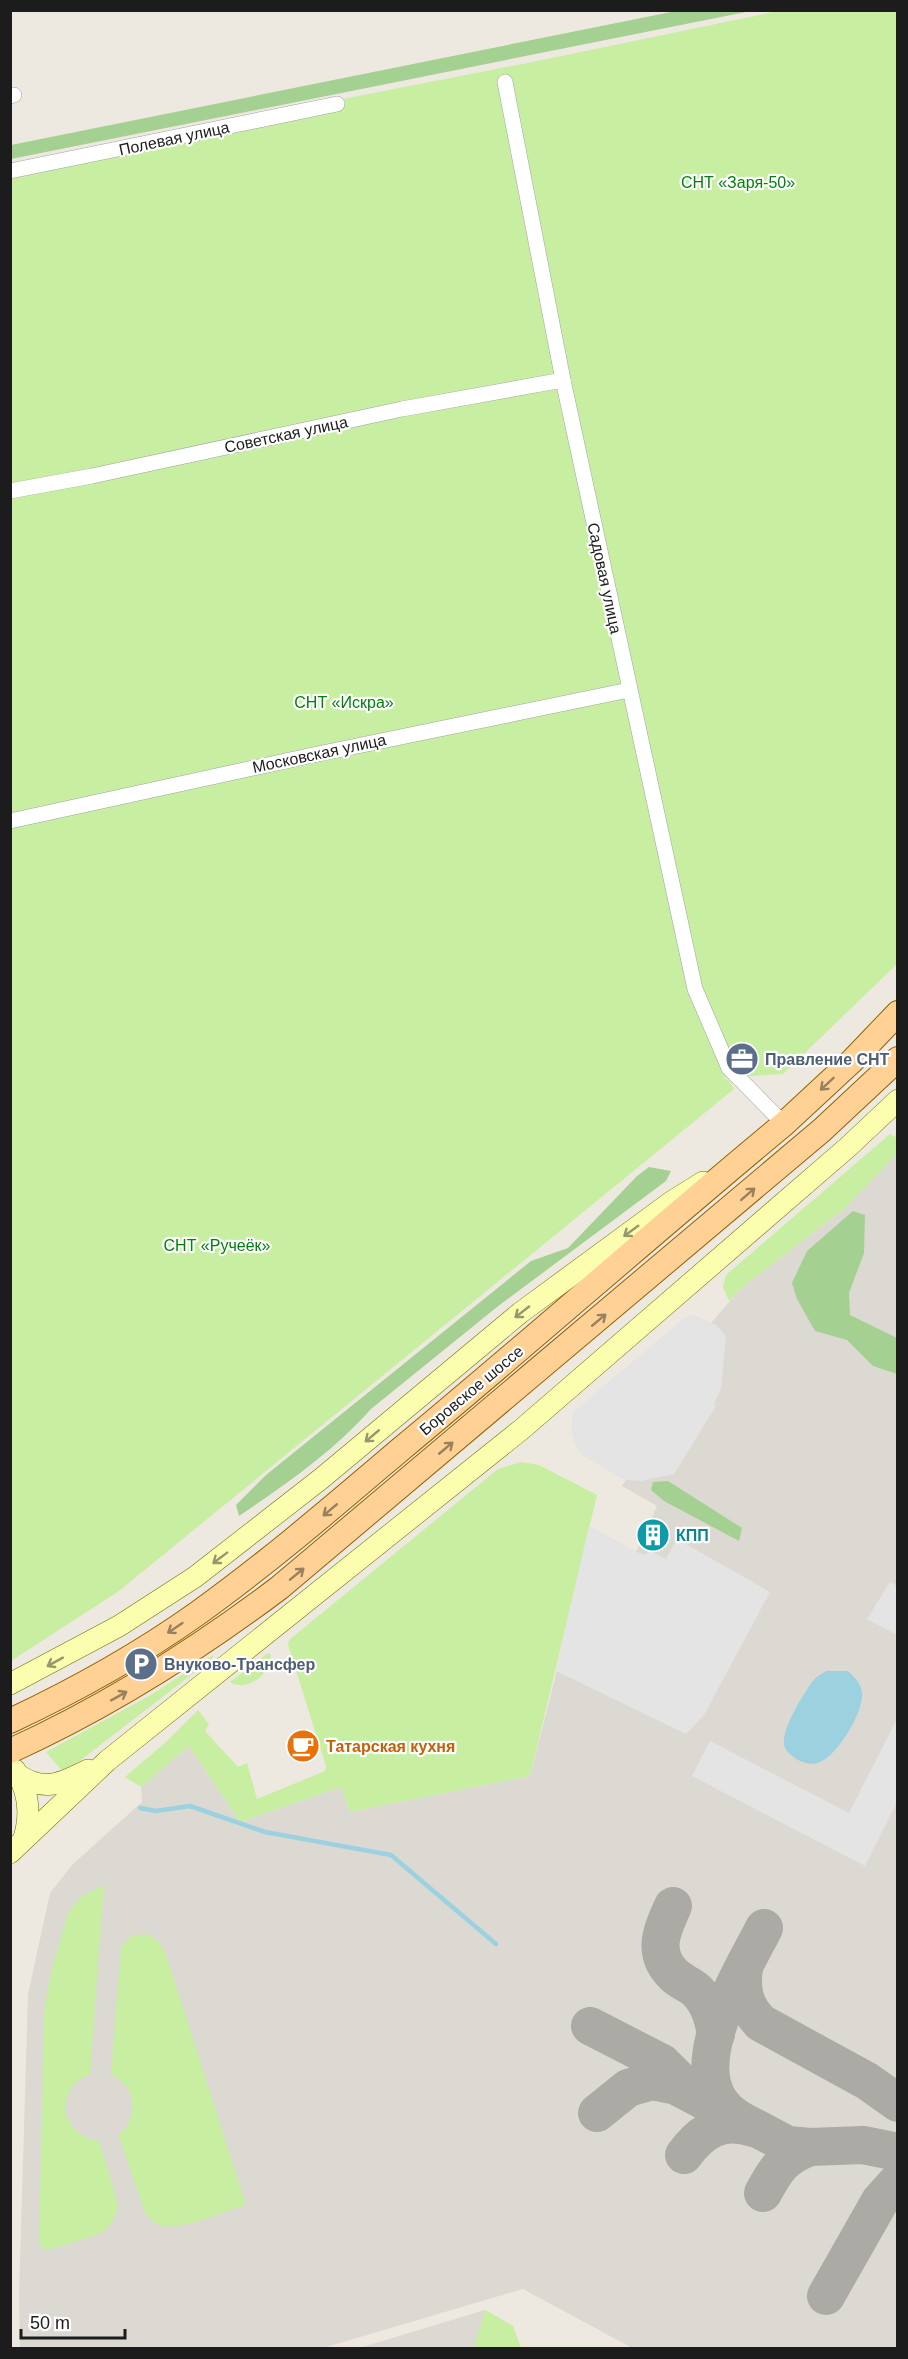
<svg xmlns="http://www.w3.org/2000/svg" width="908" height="2359" viewBox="0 0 908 2359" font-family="Arial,sans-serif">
<rect width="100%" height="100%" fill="#eee9e0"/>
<!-- airport -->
<g fill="#dcd9d2">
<path d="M897,1154V2348H632L523,2289L323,2348H20L19,2294L28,1994L50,1893L73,1864L142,1802L141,1787L189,1746L240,1822L341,1787L350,1812L530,1776L554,1682L589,1526L636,1552L657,1506L622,1486L626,1480L584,1456L577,1446L572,1434L573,1414L589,1399L685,1318L693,1315L711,1323L740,1289L844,1209Z"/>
<path d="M485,2310L513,2326L521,2348H359Z"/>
</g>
<!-- grass -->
<g fill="#c7eea1">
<path d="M778,11H897V964L783,1074L721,1078L729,1080L734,1089L119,1591L11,1661V164L547,59Z"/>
<path d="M890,1134L894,1137L897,1134V1154L844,1209L740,1289L729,1301L723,1287L726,1275Z"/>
<path d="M521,1462L539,1465L597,1495L530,1776L350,1812L341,1787L240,1822L189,1746L141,1787L125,1777L166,1742L198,1710L209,1724L205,1731L238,1767L247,1763L257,1799L325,1771L326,1766L288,1645L289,1640L498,1469Z"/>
<path d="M268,1653L271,1655C271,1674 247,1693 230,1682Z"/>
<path d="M213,1655V1658L64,1773L46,1752L149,1696Z"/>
<path d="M104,1885L90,2074C53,2089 59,2135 99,2141L118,2203C117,2213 114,2222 106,2229C99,2236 59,2247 47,2250L41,2247L39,2243L44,2011L51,1972L68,1913L82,1896Z"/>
<path d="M145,1934L156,1939L165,1951L246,2205C225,2211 177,2234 157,2224C151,2221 147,2216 144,2210L118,2135C140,2119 137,2085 111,2075L121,1948L130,1937Z"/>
<path d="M485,2310L513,2326L521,2348H474Z"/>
</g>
<!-- forest -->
<g fill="#a4d191">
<path d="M676,11H751L11,159V145Z"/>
<path d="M649,1167L671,1171L666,1181L497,1307L371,1409C334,1451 285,1485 239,1516L236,1505L266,1475L531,1261L568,1248L637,1176Z"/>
<path d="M853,1211L865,1215L864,1253L849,1293L850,1315L897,1338V1374L873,1366L847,1340L815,1331L797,1299L792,1283L807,1251Z"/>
<path d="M668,1481L742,1528L739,1541L664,1501L651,1490L653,1482Z"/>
</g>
<!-- parking -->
<g fill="#e4e4e4">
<path d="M693,1315L716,1325L726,1336L721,1389L714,1404L716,1406L674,1474L641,1481L626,1480L584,1456L577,1446L572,1434L573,1414L579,1407L685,1318Z"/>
<path d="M589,1526L636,1552L646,1555L649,1550L666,1559L677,1539L770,1592L704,1715L686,1734L556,1671Z"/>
<path d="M890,1582L897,1586V1635L867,1619Z"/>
<path d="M897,1719V1802L865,1866L692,1776L710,1741L849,1813Z"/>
</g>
<!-- water -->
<path fill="#9cd1e0" d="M826,1671H848C855,1678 861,1683 862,1693C864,1712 836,1759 817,1763C809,1765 801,1762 795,1758C790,1754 785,1751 784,1744C782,1728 803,1695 812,1682C815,1678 821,1674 826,1671Z"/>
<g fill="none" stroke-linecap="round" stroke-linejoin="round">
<!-- stream -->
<path stroke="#9cd1e0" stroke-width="4.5" d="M140,1808L156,1811L190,1806L265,1832L391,1855L496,1944"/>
<!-- taxiway -->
<g stroke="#acaaa5" stroke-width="38">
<path d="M673,1906C662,1930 651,1953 674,1975C681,1982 691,1985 697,1991C709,2003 713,2018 716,2034"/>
<path d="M744,1967C741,1990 744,2006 761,2023L867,2081L898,2103"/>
<path d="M590,2026L662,2063L686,2087"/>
<path d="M597,2113L628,2088L652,2081L676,2086L788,2145L810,2147L863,2145L898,2152"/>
<path d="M736,2117C674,2078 741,1974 764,1928"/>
<path d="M684,2155C702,2130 723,2118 753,2128"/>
<path d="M763,2193C777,2167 783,2158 810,2147"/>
<path d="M826,2296L880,2201L898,2181"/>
</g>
<defs>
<g id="minor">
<path d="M505,82L563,380L695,989L729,1068L784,1124"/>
<path d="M10,96L14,95"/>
<path d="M10,171L337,104"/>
<path d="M10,491L92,476L402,409L563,380"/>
<path d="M10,821L313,755L629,690"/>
</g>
<g id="secondary">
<path d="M10,1684L119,1626L195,1577L322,1478L520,1313L671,1202L703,1182"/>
<path d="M15,1770C29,1791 31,1814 24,1838"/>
<path d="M17,1774C45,1793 61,1783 88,1770"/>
<path d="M10,1853L107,1761L522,1429L848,1147L898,1100"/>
</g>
<g id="primary">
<path d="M10,1721C76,1690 139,1655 198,1613C269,1562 335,1505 401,1449C530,1342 655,1231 784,1124L853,1060L898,1013"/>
<path d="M10,1751C107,1707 194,1652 279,1588L822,1130L898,1059"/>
</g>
</defs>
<!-- minor casing -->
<use href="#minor" stroke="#a3a3a3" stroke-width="16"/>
<!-- secondary casing -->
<use href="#secondary" stroke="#697500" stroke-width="22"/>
<!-- primary casing -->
<use href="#primary" stroke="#936200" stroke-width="26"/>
<!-- minor -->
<use href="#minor" stroke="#fff" stroke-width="15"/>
<!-- secondary -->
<use href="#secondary" stroke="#fafeae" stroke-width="21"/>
<!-- primary -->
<use href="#primary" stroke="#ffd194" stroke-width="24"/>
</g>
<!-- one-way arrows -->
<defs><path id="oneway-shaft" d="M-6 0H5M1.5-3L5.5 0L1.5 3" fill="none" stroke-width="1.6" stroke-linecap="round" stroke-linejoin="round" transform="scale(1.5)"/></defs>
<g stroke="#99805e">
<use href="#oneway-shaft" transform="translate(827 1084) rotate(137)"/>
<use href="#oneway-shaft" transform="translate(748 1194) rotate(-41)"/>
<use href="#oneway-shaft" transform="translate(599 1320) rotate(-40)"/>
<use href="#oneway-shaft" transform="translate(446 1448) rotate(-40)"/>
<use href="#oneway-shaft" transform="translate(330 1510) rotate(140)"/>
<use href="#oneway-shaft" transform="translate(297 1574) rotate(-39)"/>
<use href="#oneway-shaft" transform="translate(175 1628) rotate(146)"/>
<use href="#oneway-shaft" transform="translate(119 1696) rotate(-29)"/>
</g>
<g stroke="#96986c">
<use href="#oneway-shaft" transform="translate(631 1231) rotate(144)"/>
<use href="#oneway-shaft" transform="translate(522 1312) rotate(142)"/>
<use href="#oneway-shaft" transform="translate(372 1436) rotate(140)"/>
<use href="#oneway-shaft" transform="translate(220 1558) rotate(143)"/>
<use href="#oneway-shaft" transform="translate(55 1662) rotate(151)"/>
</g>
<!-- icons -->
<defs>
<symbol id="office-disc" viewBox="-11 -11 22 22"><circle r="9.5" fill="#5c6f8a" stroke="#fff"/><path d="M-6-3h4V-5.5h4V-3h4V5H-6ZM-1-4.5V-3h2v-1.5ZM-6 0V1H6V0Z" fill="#fff"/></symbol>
<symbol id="building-disc" viewBox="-11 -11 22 22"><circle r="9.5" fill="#0f9aa8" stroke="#fff"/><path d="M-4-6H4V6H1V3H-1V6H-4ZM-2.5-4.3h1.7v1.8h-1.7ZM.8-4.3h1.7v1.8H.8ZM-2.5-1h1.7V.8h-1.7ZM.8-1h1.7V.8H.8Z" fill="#fff"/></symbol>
<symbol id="parking-disc" viewBox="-11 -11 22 22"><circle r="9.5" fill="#5c6f8a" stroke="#fff"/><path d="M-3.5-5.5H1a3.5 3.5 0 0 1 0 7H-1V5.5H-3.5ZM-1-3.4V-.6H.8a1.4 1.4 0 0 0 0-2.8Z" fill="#fff"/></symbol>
<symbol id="cafe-disc" viewBox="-11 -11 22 22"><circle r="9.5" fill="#e8710a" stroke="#fff"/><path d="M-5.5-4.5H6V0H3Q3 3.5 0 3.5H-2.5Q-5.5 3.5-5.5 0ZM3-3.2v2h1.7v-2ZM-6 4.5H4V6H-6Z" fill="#fff"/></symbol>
</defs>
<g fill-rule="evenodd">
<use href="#office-disc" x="723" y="1040" width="38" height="38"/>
<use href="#building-disc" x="634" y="1516" width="38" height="38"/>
<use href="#parking-disc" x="122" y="1645" width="38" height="38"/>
<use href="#cafe-disc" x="284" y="1727" width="38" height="38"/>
</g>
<g text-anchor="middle" stroke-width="4.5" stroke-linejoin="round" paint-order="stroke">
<!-- street labels -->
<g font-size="16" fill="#1c1c1c" stroke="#fff">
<text transform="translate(174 138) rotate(-12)" y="6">Полевая улица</text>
<text transform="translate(286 434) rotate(-12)" y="6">Советская улица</text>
<text transform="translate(605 578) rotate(78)" y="6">Садовая улица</text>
<text transform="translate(319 753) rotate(-12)" y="6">Московская улица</text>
<text transform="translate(471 1390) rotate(-40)" y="6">Боровское шоссе</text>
</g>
<!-- park labels -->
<g font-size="16" fill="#03810d" stroke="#fff">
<text x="738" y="188">СНТ «Заря-50»</text>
<text x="344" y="708">СНТ «Искра»</text>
<text x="217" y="1251">СНТ «Ручеёк»</text>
</g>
<!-- service labels -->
<g font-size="16" font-weight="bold" fill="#4e5e75" stroke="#fff" text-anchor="start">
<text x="765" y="1065">Правление СНТ</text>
<text x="164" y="1670">Внуково-Трансфер</text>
</g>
<!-- culture labels -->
<g font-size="16" font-weight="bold" fill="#0d838f" stroke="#fff" text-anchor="start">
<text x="676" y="1541">КПП</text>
</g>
<!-- food labels -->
<g font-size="16" font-weight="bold" fill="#c56008" stroke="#fff" text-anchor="start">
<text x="326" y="1752">Татарская кухня</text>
</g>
</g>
<!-- border -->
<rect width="908" height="2359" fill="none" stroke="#1c1c1c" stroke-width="24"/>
<!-- scale -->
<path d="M21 2329v9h104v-9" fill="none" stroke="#1c1c1c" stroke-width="3"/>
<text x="30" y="2329" font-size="18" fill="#1c1c1c" stroke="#ffffff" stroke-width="4.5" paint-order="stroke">50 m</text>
</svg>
